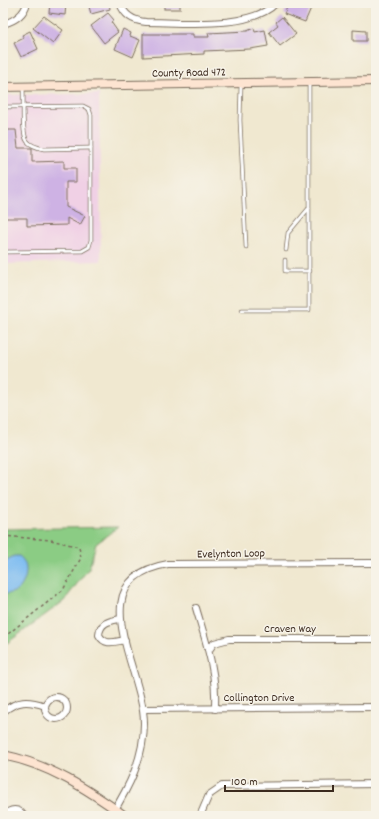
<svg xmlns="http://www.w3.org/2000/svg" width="379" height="819" viewBox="0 0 379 819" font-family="Dekko,sans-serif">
<rect width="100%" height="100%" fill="#f7f3e8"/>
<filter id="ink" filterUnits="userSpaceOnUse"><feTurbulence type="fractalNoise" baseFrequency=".025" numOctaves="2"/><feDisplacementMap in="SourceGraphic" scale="8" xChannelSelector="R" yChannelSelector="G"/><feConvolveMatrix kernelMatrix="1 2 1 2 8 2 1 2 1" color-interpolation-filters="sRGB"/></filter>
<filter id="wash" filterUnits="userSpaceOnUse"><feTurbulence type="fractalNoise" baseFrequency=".012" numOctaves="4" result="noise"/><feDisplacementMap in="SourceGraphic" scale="16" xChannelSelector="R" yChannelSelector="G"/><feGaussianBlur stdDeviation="0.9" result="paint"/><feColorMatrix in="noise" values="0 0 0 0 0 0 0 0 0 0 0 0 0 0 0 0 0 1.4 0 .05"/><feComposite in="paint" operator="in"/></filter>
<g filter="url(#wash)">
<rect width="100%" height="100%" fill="#f0e8d0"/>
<!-- built -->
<path fill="#f0d0e5" d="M99,94L101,261L3,264V95Z"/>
<!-- green -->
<path fill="#8bcc84" stroke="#637b51" d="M118,527L96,544L89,568L64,601L3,646V529Z"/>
<!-- water -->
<path fill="#7dbcf1" stroke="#5c7388" d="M14,556H19C30,564 27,581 18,590C14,593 8,593 3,595V562Z"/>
<g id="blocks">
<!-- building -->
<g fill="#ceb2e4">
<path d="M50,3H66L65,15L49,13Z"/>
<path d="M88,3H109L110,9L91,14Z"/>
<rect x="164" y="3" width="16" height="6"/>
<path d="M289,3H299L311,8L305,22L284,14Z"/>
<path d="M108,13L114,20L111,22L118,32L104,43L91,26Z"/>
<path d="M44,16L63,30L53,44L33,28Z"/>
<path d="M282,17L296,34L280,46L269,32L278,25L276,22Z"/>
<path d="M254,28L255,32L265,30L268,46L250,49L204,51V54L143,57V34H193V37H209L208,33L247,31Z"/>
<path d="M123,29L131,33L130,36L140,40L133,57L115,49Z"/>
<path d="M353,30L366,31V41H353Z"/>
<path d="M30,31L38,49L21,57L14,43L24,38L22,35Z"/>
<path d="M3,130H16L18,148H32V162L64,161V168H76V182H66V207L85,216L80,225L67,218V225L27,226V218H3Z"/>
</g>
</g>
</g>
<g filter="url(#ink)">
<use href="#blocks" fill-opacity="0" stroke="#7a6c5c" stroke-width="1"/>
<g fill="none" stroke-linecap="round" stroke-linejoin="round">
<defs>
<g id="lane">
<path d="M241,85L240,120L246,247"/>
<path d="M23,88C24,100 21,132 27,141C31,146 39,148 44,149L91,148"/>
<path d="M3,107L83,106L89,109L91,115V240L89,247L82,251L3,252"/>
<path d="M286,250L288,233L309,208"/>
<path d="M285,260V271H310"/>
<path d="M242,310H309V84"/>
</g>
<g id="street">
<path d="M120,3C124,15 133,21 146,22C181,22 251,30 276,3"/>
<path d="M3,24C14,21 24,15 27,3"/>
<path d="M196,608C206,642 217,673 215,709"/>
<path d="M120,619C110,621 100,622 99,635C105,646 114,642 125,640"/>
<path d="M209,650L214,643L229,639H376"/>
<circle cx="56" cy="708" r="11"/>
<path d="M143,709L376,707"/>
<path d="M3,712C17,700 28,700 45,706"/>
<path d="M4,816C10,808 19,808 24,816"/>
<path d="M111,816C129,787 144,758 144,723C144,670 78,579 168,564L376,563"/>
<path d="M200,816L209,795L222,786L376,784"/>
</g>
<g id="secondary">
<path d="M3,87L376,81"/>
<path d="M3,755C49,764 87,789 125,816"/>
</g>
</defs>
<!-- lane casing -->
<use href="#lane" stroke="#7a6c5c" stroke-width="4.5"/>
<!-- street casing -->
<use href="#street" stroke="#7a6c5c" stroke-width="8"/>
<!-- secondary casing -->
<use href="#secondary" stroke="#7a6c5c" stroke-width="10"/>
<!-- path -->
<path stroke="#7a6c5c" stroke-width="1.5" stroke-dasharray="3 3" stroke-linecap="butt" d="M3,536L51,540L79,547L81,558L63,590L3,638"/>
<!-- lane -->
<use href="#lane" stroke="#fff" stroke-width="3"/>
<!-- street -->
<use href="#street" stroke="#fff" stroke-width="6"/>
<!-- secondary -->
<use href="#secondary" stroke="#fde4d1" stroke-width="8"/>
</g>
</g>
<g text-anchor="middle" stroke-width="3" stroke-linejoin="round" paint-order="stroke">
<!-- street labels -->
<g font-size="12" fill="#3b2a1e" stroke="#f7f3e8">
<text transform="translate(189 72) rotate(-1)" y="4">County Road 472</text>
<text transform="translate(231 553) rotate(-1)" y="4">Evelynton Loop</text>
<text x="290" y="632">Craven Way</text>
<text x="259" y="701">Collington Drive</text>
</g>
</g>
<!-- margin -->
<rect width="379" height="819" fill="none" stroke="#f7f3e8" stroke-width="16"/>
<!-- scale -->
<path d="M225 785v6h108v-6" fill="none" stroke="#3b2a1e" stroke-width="2"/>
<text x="231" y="785" font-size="12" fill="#3b2a1e" stroke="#f7f3e8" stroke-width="3" paint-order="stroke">100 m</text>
</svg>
